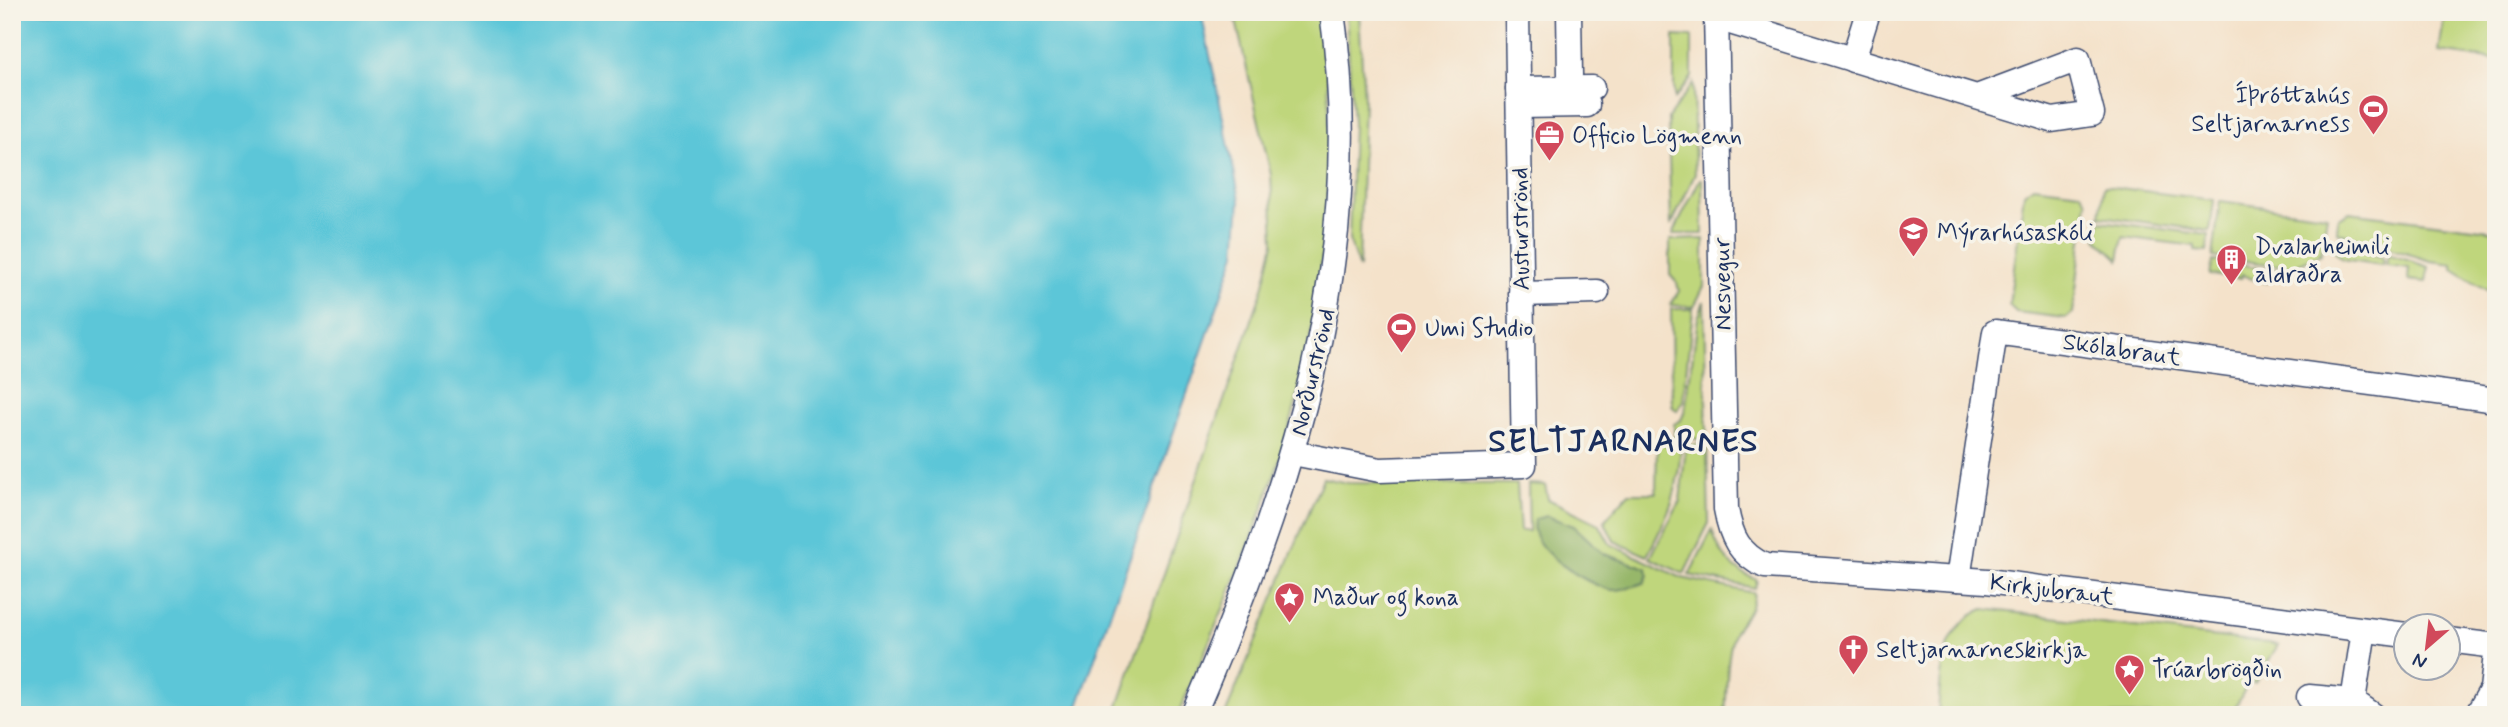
<svg xmlns="http://www.w3.org/2000/svg" width="2508" height="727" viewBox="0 0 2508 727" font-family="Mynerve,sans-serif">
<rect width="100%" height="100%" fill="#f7f3e8"/>
<filter id="ink" filterUnits="userSpaceOnUse"><feTurbulence type="fractalNoise" baseFrequency=".0143" numOctaves="2"/><feDisplacementMap in="SourceGraphic" scale="14" xChannelSelector="R" yChannelSelector="G"/><feConvolveMatrix kernelMatrix="1 2 1 2 8 2 1 2 1" color-interpolation-filters="sRGB"/></filter>
<filter id="wash" filterUnits="userSpaceOnUse"><feTurbulence type="fractalNoise" baseFrequency=".00686" numOctaves="4" result="noise"/><feDisplacementMap in="SourceGraphic" scale="28" xChannelSelector="R" yChannelSelector="G"/><feGaussianBlur stdDeviation="1.57" result="paint"/><feColorMatrix in="noise" values="0 0 0 0 0 0 0 0 0 0 0 0 0 0 0 0 0 1.4 0 .05"/><feComposite in="paint" operator="in"/></filter>
<g filter="url(#wash)">
<rect width="100%" height="100%" fill="#f4e2ca"/>
<!-- green -->
<g fill="#bfd67b" stroke="#6d826c" stroke-width="2">
<path d="M1234,12H1324C1335,137 1329,264 1300,387C1273,500 1223,608 1178,715H1115L1263,288L1274,243L1271,175Z"/>
<path d="M1346,12H1359L1364,99L1359,269L1349,240L1353,123Z"/>
<path d="M2445,12H2496V60L2439,52Z"/>
<path d="M1674,36L1692,37V77L1674,99Z"/>
<path d="M1693,83L1695,174L1671,226L1668,118Z"/>
<path d="M1700,179H1702L1703,234H1673Z"/>
<path d="M2033,186L2080,192L2087,201L2073,313L2065,318L2016,312L2009,305L2024,193Z"/>
<path d="M2104,186L2214,200L2210,231L2100,216Z"/>
<path d="M2220,201L2327,215L2321,254L2291,267L2213,257Z"/>
<path d="M2349,212L2496,231V296L2453,269V264L2431,261L2337,232L2338,218Z"/>
<path d="M2100,221L2209,235L2207,252L2195,251V246L2123,237L2119,260L2097,239Z"/>
<path d="M1704,239V286L1694,307L1670,305L1679,291L1677,283L1670,275V240Z"/>
<path d="M2335,243L2383,258L2382,265L2342,259L2334,250Z"/>
<path d="M2388,254L2429,267L2426,282L2408,280L2409,268L2386,265Z"/>
<path d="M2213,261L2281,270L2279,280L2267,279V283L2242,275L2241,279L2210,275Z"/>
<path d="M1704,301L1707,439H1674V424L1681,420L1685,411L1698,318Z"/>
<path d="M1671,309H1693L1683,401L1677,411L1672,406Z"/>
<path d="M1657,445H1681C1678,496 1670,512 1647,556L1614,541L1604,521L1629,493H1656Z"/>
<path d="M1686,445H1707L1709,523L1684,574L1650,558L1680,501Z"/>
<path d="M1323,478L1348,483L1517,484L1520,531H1529L1528,484L1545,485L1548,499L1599,524L1610,544L1682,578L1754,593C1751,619 1738,618 1733,637C1726,661 1727,690 1725,715H1225Z"/>
<path d="M1712,530C1719,554 1733,571 1757,580L1755,588L1689,575Z"/>
<path d="M1984,609L2269,643L2278,645L2255,683L2249,682L2231,715H1938C1941,674 1940,627 1984,609Z"/>
</g>
<!-- forest -->
<path fill="#97b76b" stroke="#597364" stroke-width="2" d="M1547,516L1574,526L1604,554L1647,568L1648,575L1644,583C1634,586 1622,591 1612,590C1588,586 1522,546 1535,519Z"/>
<!-- water -->
<path fill="#5cc6d8" stroke="#3c7a9b" stroke-width="2" d="M12,12H1201L1240,200L1236,253L1075,715H12Z"/>
</g>
<g filter="url(#ink)">
<g fill="none" stroke-linecap="round" stroke-linejoin="round">
<defs>
<g id="minor">
<path d="M1569,12L1570,75"/>
<path d="M1716,12L1726,509C1731,537 1739,554 1765,566L1987,581L2406,635"/>
<path d="M1717,18L2052,120L2092,114L2078,59L1977,97"/>
<path d="M1853,60L1868,12"/>
<path d="M1518,89L1592,88"/>
<path d="M1519,106L1587,105"/>
<path d="M1521,294L1597,292"/>
<path d="M1293,453L1380,470L1524,465L1517,12"/>
<path d="M1958,579L1995,332L2496,400"/>
<path d="M2448,640L2496,646"/>
<path d="M2309,697L2353,701L2373,715"/>
<path d="M2353,701L2364,630"/>
<path d="M1193,715C1290,491 1368,259 1332,12"/>
<path d="M2477,715L2492,689L2496,654"/>
</g>
</defs>
<!-- minor casing -->
<use href="#minor" stroke="#3c4a6e" stroke-width="27"/>
<!-- minor -->
<use href="#minor" stroke="#fff" stroke-width="24"/>
</g>
</g>
<!-- icons -->
<defs>
<symbol id="stadium-pin" viewBox="-11 -11 22 30"><path d="M0 17L-7.5 6A9.5 9.5 0 1 1 7.5 6Z" fill="#d1495b" stroke="#f7f3e8"/><path d="M0-5a6.5 5 0 1 0 0 10a6.5 5 0 1 0 0-10ZM-3.5-1.8h7v3.6h-7Z" fill="#fff"/></symbol>
<symbol id="office-pin" viewBox="-11 -11 22 30"><path d="M0 17L-7.5 6A9.5 9.5 0 1 1 7.5 6Z" fill="#d1495b" stroke="#f7f3e8"/><path d="M-6-3h4V-5.5h4V-3h4V5H-6ZM-1-4.5V-3h2v-1.5ZM-6 0V1H6V0Z" fill="#fff"/></symbol>
<symbol id="school-pin" viewBox="-11 -11 22 30"><path d="M0 17L-7.5 6A9.5 9.5 0 1 1 7.5 6Z" fill="#d1495b" stroke="#f7f3e8"/><path d="M0-5L7-2L0 1L-7-2ZM-4 1L0 2.5L4 1V4Q0 6-4 4Z" fill="#fff"/></symbol>
<symbol id="building-pin" viewBox="-11 -11 22 30"><path d="M0 17L-7.5 6A9.5 9.5 0 1 1 7.5 6Z" fill="#d1495b" stroke="#f7f3e8"/><path d="M-4-6H4V6H1V3H-1V6H-4ZM-2.5-4.3h1.7v1.8h-1.7ZM.8-4.3h1.7v1.8H.8ZM-2.5-1h1.7V.8h-1.7ZM.8-1h1.7V.8H.8Z" fill="#fff"/></symbol>
<symbol id="sight-pin" viewBox="-11 -11 22 30"><path d="M0 17L-7.5 6A9.5 9.5 0 1 1 7.5 6Z" fill="#d1495b" stroke="#f7f3e8"/><path d="M0-6L1.8-2.2L6-1.7L2.9 1.2L3.7 5.4L0 3.3L-3.7 5.4L-2.9 1.2L-6-1.7L-1.8-2.2Z" fill="#fff"/></symbol>
<symbol id="church-pin" viewBox="-11 -11 22 30"><path d="M0 17L-7.5 6A9.5 9.5 0 1 1 7.5 6Z" fill="#d1495b" stroke="#f7f3e8"/><path d="M-1.2-6h2.4v3.5h3.3v2.4h-3.3V6h-2.4V-.1h-3.3v-2.4h3.3Z" fill="#fff"/></symbol>
</defs>
<g fill-rule="evenodd">
<use href="#stadium-pin" x="2356" y="92" width="35" height="47"/>
<use href="#office-pin" x="1532" y="118" width="35" height="47"/>
<use href="#school-pin" x="1896" y="214" width="35" height="47"/>
<use href="#building-pin" x="2214" y="242" width="35" height="47"/>
<use href="#stadium-pin" x="1384" y="310" width="35" height="47"/>
<use href="#sight-pin" x="1272" y="580" width="35" height="47"/>
<use href="#church-pin" x="1836" y="632" width="35" height="47"/>
<use href="#sight-pin" x="2112" y="652" width="35" height="47"/>
</g>
<g text-anchor="middle" stroke-width="7" stroke-linejoin="round" paint-order="stroke">
<!-- poi labels -->
<g font-size="24" fill="#1b2f5e" stroke="#f7f3e8" text-anchor="start">
<text x="2350" y="103" text-anchor="end">Íþróttahús<tspan x="2350" dy="28">Seltjarnarness</tspan></text>
<text x="1572" y="143">Officio Lögmenn</text>
<text x="1937" y="240">Mýrarhúsaskóli</text>
<text x="2255" y="254">Dvalarheimili<tspan x="2255" dy="28">aldraðra</tspan></text>
<text x="1425" y="336">Umi Studio</text>
<text x="1313" y="605">Maður og kona</text>
<text x="1876" y="657">Seltjarnarneskirkja</text>
<text x="2152" y="677">Trúarbrögðin</text>
</g>
<!-- street labels -->
<g font-size="24" fill="#1b2f5e" stroke="#f7f3e8">
<text transform="translate(1520 229) rotate(-91)" y="8">Austurströnd</text>
<text transform="translate(1722 284) rotate(-91)" y="8">Nesvegur</text>
<text transform="translate(2122 349) rotate(8)" y="8">Skólabraut</text>
<text transform="translate(1312 372) rotate(-77)" y="8">Norðurströnd</text>
<text transform="translate(2052 589) rotate(7)" y="8">Kirkjubraut</text>
</g>
<!-- district labels -->
<g font-size="32" font-weight="bold" letter-spacing="2" fill="#1b2f5e" stroke="#f7f3e8">
<text x="1624" y="451">SELTJARNARNES</text>
</g>
</g>
<!-- margin -->
<rect width="2508" height="727" fill="none" stroke="#f7f3e8" stroke-width="42"/>
<!-- north arrow -->
<g transform="translate(2427 647) rotate(208)"><circle r="33" fill="#f7f3e8" stroke="#9fa5b1" stroke-width="2"/>
<path d="M0-5L12 26L0 18L-12 26Z" fill="#d1495b"/>
<text y="-10" font-size="19" font-weight="bold" text-anchor="middle" fill="#1b2f5e">N</text>
</g>
</svg>
